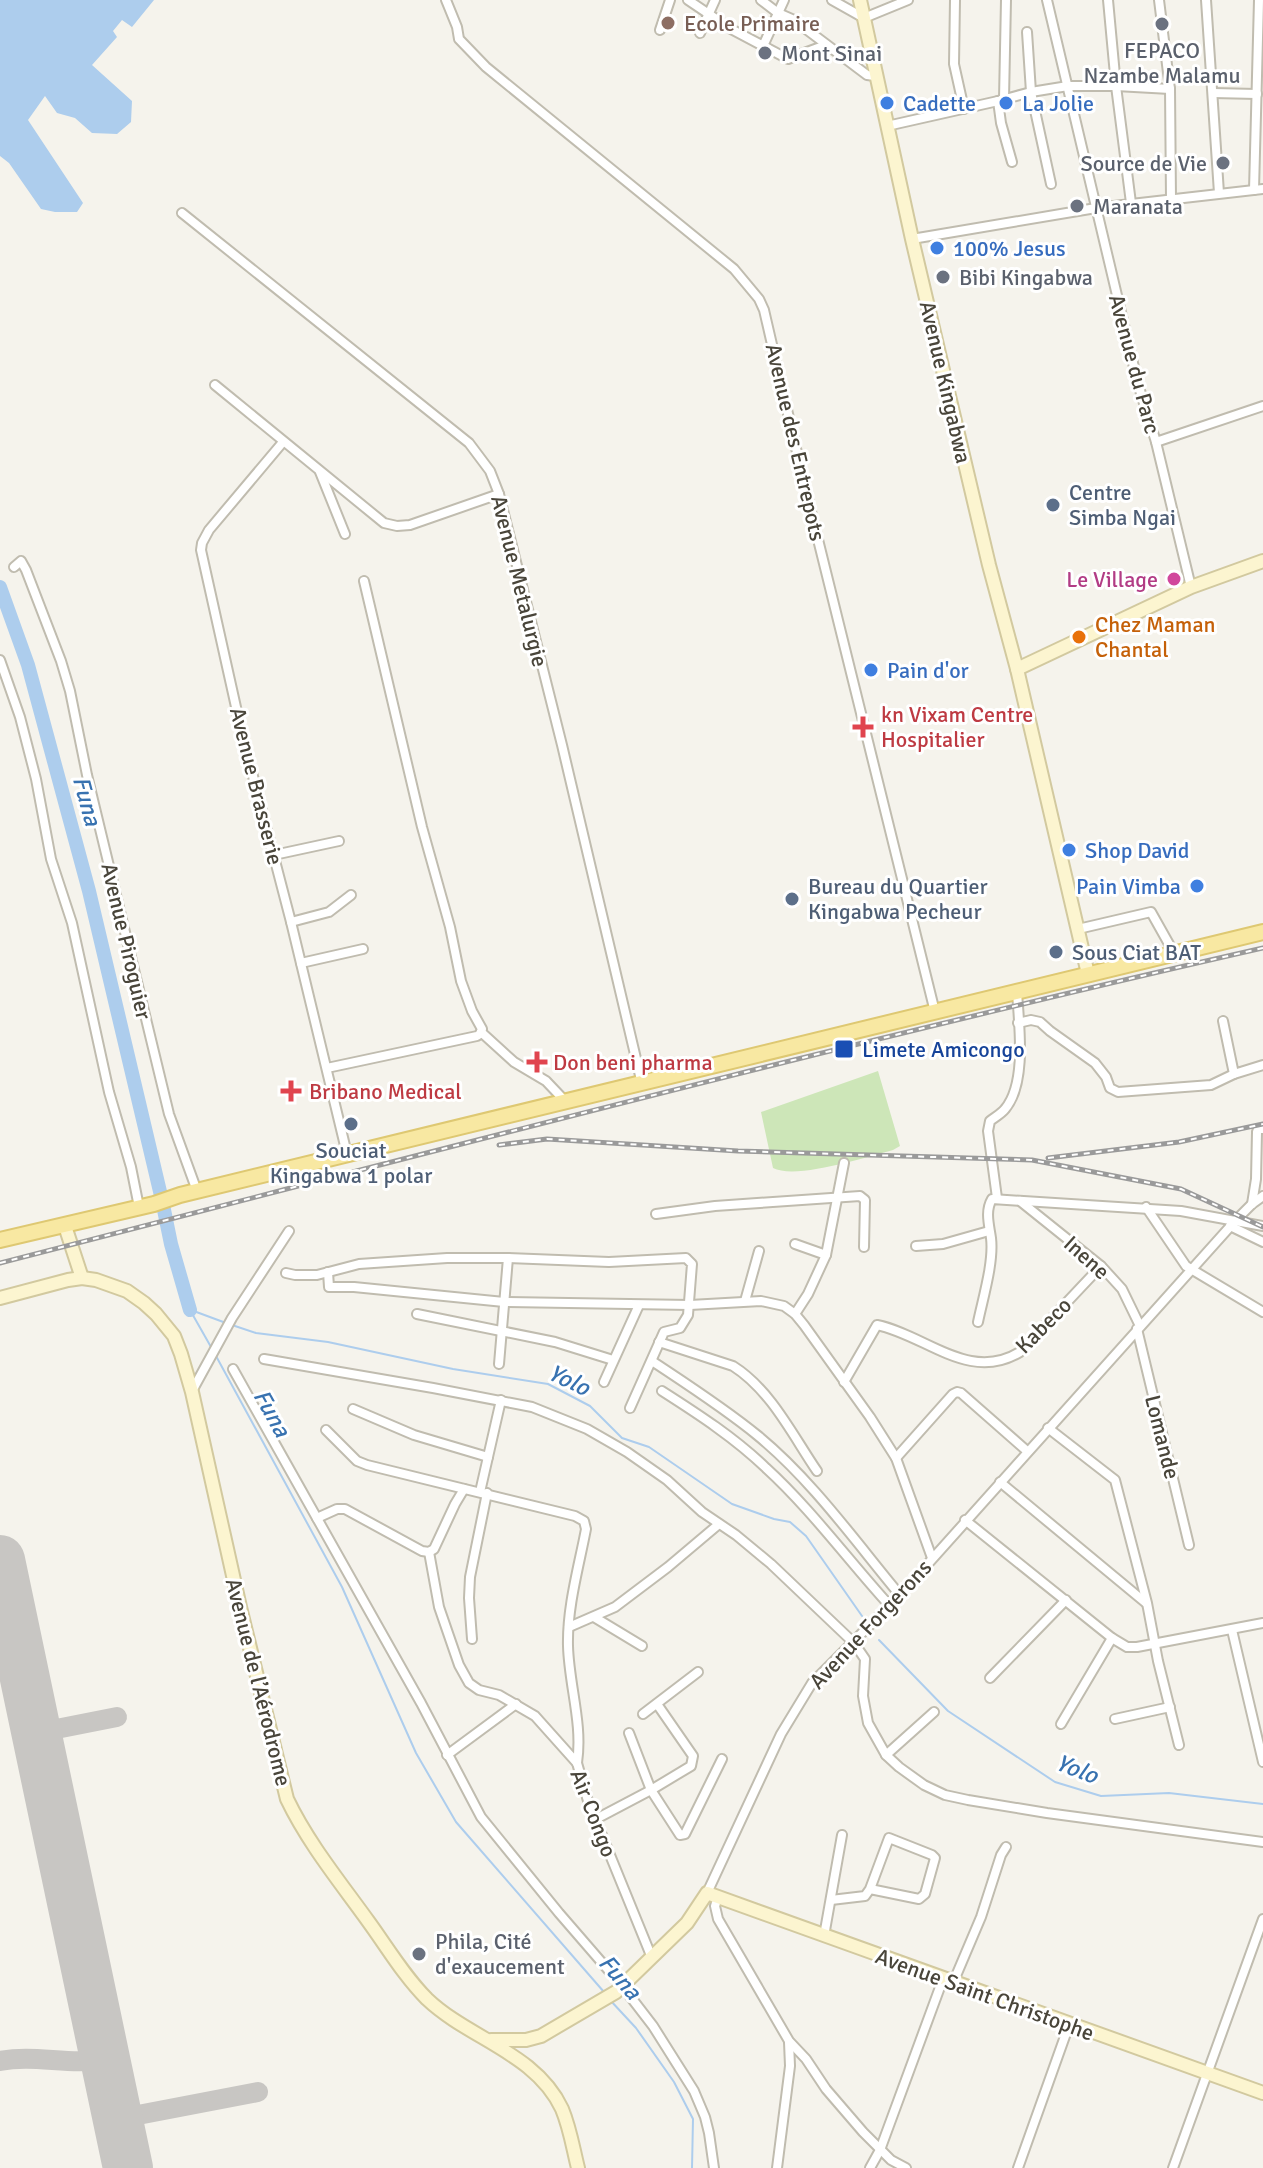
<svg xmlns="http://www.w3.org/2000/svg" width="1263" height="2168" viewBox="0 0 1263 2168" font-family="Signika,sans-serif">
<rect width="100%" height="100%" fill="#f5f3ec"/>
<!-- green -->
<path fill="#cde6b8" d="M878,1071L900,1146L893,1150C866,1157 796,1180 773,1168L761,1112Z"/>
<!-- water -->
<path fill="#adcded" d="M0,0H154L132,27L122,20L113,31L117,37L92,65L132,101L131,122L117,134L92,133L75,118L57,113L45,96L28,120L83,203L77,212H55L41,209L9,163L0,156Z"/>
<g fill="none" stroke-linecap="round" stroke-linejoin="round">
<!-- stream -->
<g stroke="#adcded" stroke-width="2">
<path d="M190,1310L211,1347"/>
<path d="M191,1310L226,1323"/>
<path d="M232,1325L256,1333L328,1342L453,1369L548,1384L590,1406L622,1438L649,1447L732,1504L774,1519L790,1522L806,1536L862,1616"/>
<path d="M216,1356L342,1587L416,1753L456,1822L604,1992"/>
<path d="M879,1640L948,1711L1055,1782L1101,1796L1169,1793L1263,1804"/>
<path d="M610,2000L636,2028L674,2082L693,2119L692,2168"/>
</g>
<!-- river -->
<path stroke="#adcded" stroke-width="14" d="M0,587L28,665L89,891L162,1200L171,1244L190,1310"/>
<!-- taxiway -->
<g stroke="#c8c6c3" stroke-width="20">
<path d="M36,1733L117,1717"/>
<path d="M0,2061C35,2054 70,2066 105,2059"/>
<path d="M117,2119L258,2092"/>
</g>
<!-- runway -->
<path stroke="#c8c6c3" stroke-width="50" d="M0,1560L128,2168"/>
<defs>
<g id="street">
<path d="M446,0L457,27L459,39L486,67L734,269L759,299L764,310L805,487L935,1012"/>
<path d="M688,0L731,29L788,59L826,45"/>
<path d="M761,0L778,13L794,20L867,75L875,76"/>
<path d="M832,0L864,18L908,0"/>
<path d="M955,0L954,64L964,109"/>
<path d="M1047,0L1138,384L1156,442L1191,587"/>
<path d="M1108,0L1116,86L1131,203"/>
<path d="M1159,0L1170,89L1171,199"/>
<path d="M1206,0L1219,193"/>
<path d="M660,30L670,0"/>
<path d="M1027,32L1031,92L1051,184"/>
<path d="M700,33L715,0"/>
<path d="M763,46L784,0"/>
<path d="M1213,93L1257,94"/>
<path d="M1004,99L1006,0"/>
<path d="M998,101L1001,123L1012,162"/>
<path d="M887,126L998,101L1031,92L1068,86H1116L1170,89"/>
<path d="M1254,190L1259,0"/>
<path d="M182,213L469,443L490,471L499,494L562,745L642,1084"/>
<path d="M912,239L1096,208L1263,189"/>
<path d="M215,385L384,523L397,526L410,525L499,494"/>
<path d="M283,442L209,530L202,543L201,550L242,734L291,922L347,1154"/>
<path d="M1156,442L1263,406"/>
<path d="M320,472L345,534"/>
<path d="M14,567L21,561L26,570L61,661L70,691L87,775L169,1114L197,1191"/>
<path d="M0,660L20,717L36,779L51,859L72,923L109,1092L131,1167L139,1207"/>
<path d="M274,855L339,841"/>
<path d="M291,922L329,912L351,895"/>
<path d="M1078,929L1151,912L1174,953"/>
<path d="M301,963L363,949"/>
<path d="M1223,1021L1234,1074L1263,1065"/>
<path d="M1018,1023L1031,1020L1040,1022L1050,1031L1095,1063L1106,1077L1110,1088L1118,1092L1211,1085L1234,1074"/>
<path d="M481,1032L514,1062L546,1081L565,1101"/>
<path d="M327,1068L477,1036L480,1034L482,1029L472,1011L461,981L450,927L422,827L364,581"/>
<path d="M997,1198L988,1131L990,1121C995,1117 1001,1114 1005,1109C1027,1083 1019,1025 1017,992"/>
<path d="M1020,1201L1101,1266L1122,1289L1140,1326"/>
<path d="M1252,1204L1256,1179L1257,1132L1258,1129H1263"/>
<path d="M1146,1207L1186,1266L1263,1312"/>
<path d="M656,1214L715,1206L860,1196L865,1200L864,1247"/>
<path d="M1230,1226L1263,1242"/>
<path d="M795,1244L826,1255"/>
<path d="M916,1246L943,1244L989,1231"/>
<path d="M328,1272L329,1287H354L504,1302L690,1305L761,1301L784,1306L795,1314L804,1325L870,1417L896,1458L932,1558"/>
<path d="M286,1273L295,1275H317L359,1264L447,1258H508L609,1262L686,1258L692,1264L688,1315L680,1328L664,1332L630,1408"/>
<path d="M745,1301L759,1251"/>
<path d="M417,1314L555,1342L613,1360"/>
<path d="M795,1314L808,1294L826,1255L844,1163"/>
<path d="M978,1322C983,1298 994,1262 991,1238C989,1224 985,1211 992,1199L1181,1211L1263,1226"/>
<path d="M1137,1329L1189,1545"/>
<path d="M659,1342L733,1366C771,1390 793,1436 817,1471"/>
<path d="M264,1359L433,1388L532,1407L587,1429L627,1452L667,1480L702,1512L736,1535L771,1564L854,1643L865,1659L863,1696L868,1723L886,1755L899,1767L924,1785L945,1795L968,1800L1047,1813L1263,1842"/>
<path d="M652,1361C688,1385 724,1408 757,1435C812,1480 855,1541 900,1595"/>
<path d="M499,1364L508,1258"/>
<path d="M233,1369L421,1703L481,1817L559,1913L623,1987L653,2026L694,2091L705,2117L709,2133L714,2168"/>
<path d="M604,1382L639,1305"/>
<path d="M844,1382L877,1325C926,1335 969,1383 1020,1352L1101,1266"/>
<path d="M192,1391L232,1318L289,1231"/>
<path d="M662,1391C698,1414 735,1438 766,1468C811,1509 848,1560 890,1606"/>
<path d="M353,1409L414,1435L488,1457"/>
<path d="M1048,1428L1115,1480L1147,1603L1158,1661L1179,1745"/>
<path d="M326,1430L357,1461L367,1465L575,1516L584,1521L586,1529C579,1566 567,1607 568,1646C569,1685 583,1724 577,1763"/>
<path d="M896,1458L953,1394L957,1392L961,1393L1027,1451"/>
<path d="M1000,1482L1146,1603"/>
<path d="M480,1492L501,1400"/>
<path d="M317,1518L337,1509H345L422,1551L429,1552L434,1549L455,1504L464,1489"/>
<path d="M965,1520L1112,1638L1127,1647H1137L1263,1623"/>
<path d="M429,1552L439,1607L459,1665L469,1683L479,1690L499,1695L535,1716L577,1763L588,1801L652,1958"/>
<path d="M594,1617L642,1646"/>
<path d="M569,1627L615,1607L668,1567L719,1524"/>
<path d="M1232,1630L1263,1762"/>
<path d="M472,1639L469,1598L470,1577L487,1493"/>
<path d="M990,1678L1066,1600"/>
<path d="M643,1714L698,1672"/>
<path d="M1115,1719L1170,1707"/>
<path d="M1061,1724L1112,1638"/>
<path d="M629,1733L651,1790L680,1835L685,1834L722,1759"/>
<path d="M447,1755L516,1704"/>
<path d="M886,1755L934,1712"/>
<path d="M596,1819L651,1790L691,1766L693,1756L657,1704"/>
<path d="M707,1893L781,1734L812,1683L900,1595L1236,1220L1252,1204L1263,1196"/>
<path d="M718,1897L715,1906L718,1919L789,2041L806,2059L826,2089L863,2132L891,2160L906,2168"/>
<path d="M831,1900L865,1896L870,1889L889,1838L932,1855L935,1858L925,1894L919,1899L870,1889"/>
<path d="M824,1936L842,1835"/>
<path d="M953,1983L981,1917L1001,1855L1006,1847"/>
<path d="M777,2168L790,2066L789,2042"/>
<path d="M870,2168L880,2150L943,1979"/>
<path d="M1018,2168L1069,2025"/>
<path d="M1173,2168L1263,1919"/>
</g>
<g id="secondary">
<path d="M860,0L912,239L989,565L1017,669L1088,974"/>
<path d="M1017,669L1191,587L1263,561"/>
<path d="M65,1226L82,1278"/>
<path d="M0,1298L68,1280L82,1278L96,1280L127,1291L144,1303L156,1314L174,1336L181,1354L192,1392L240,1607L287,1799C308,1843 340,1882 368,1921C387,1947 404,1976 427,1999C469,2039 536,2053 562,2109C570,2128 573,2148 578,2168"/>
<path d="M491,2040H526L541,2036L616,1992L687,1923L707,1893L1263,2093"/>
</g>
<path id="primary" d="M0,1240L154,1204L180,1195L1263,932"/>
</defs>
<!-- street casing -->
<use href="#street" stroke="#c0bcaf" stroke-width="12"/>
<!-- secondary casing -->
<use href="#secondary" stroke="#d2c99f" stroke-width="16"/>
<!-- primary casing -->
<use href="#primary" stroke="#dec872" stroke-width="18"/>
<!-- street -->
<use href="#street" stroke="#fff" stroke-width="8"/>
<!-- secondary -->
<use href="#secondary" stroke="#fcf5d0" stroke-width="12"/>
<!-- primary -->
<use href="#primary" stroke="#f8e8a2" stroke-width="14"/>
<defs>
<g id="rail">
<path d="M499,1145L547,1139L738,1151L1032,1160L1181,1189L1263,1227"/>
<path d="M1048,1158L1179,1142L1263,1124"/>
<path d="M0,1263C420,1155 840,1044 1263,948"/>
</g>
</defs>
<!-- rail casing -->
<use href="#rail" stroke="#9a9a9a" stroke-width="5"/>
<!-- rail -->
<use href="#rail" stroke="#fff" stroke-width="2" stroke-dasharray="6" stroke-linecap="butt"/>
</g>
<!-- markers -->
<circle fill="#8d6e63" stroke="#fff" stroke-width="3" cx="668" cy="23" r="8"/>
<g fill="#6b7280" stroke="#fff" stroke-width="3">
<circle cx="1162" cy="24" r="8"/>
<circle cx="765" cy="53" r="8"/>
<circle cx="1223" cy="163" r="8"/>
<circle cx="1077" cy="206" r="8"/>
<circle cx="943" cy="277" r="8"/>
<circle cx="419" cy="1954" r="8"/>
</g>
<g fill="#3f7fe0" stroke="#fff" stroke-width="3">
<circle cx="887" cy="103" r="8"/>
<circle cx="1006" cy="103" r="8"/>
<circle cx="937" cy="248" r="8"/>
<circle cx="871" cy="670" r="8"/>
<circle cx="1069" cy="850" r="8"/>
<circle cx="1197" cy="886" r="8"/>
</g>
<g fill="#5c6f8a" stroke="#fff" stroke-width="3">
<circle cx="1053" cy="505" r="8"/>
<circle cx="792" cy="899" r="8"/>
<circle cx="1056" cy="952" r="8"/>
<circle cx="351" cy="1124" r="8"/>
</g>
<circle fill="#d1479c" stroke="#fff" stroke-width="3" cx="1174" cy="579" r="8"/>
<circle fill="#e8710a" stroke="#fff" stroke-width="3" cx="1079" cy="637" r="8"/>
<g fill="#e0444e" stroke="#fff" stroke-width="3">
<path d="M859 715h8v8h8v8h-8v8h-8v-8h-8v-8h8z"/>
<path d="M533 1050h8v8h8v8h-8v8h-8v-8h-8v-8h8z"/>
<path d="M287 1079h8v8h8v8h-8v8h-8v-8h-8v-8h8z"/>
</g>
<rect fill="#1a4fb4" stroke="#fff" stroke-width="3" x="834" y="1039" width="20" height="20" rx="4"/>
<g text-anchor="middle" stroke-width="6" stroke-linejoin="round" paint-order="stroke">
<!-- education labels -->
<g font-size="22" fill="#785e54" stroke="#fff" text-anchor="start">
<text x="684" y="31">Ecole Primaire</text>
</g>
<!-- worship labels -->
<g font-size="22" fill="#5b616d" stroke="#fff" text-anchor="start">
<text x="1162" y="58" text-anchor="middle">FEPACO<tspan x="1162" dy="25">Nzambe Malamu</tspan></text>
<text x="781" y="61">Mont Sinai</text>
<text x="1207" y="171" text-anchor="end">Source de Vie</text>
<text x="1093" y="214">Maranata</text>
<text x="959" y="285">Bibi Kingabwa</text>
<text x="435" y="1949">Phila, Cité<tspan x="435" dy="25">d'exaucement</tspan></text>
</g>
<!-- shop labels -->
<g font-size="22" fill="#366cbe" stroke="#fff" text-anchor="start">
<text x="903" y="111">Cadette</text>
<text x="1022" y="111">La Jolie</text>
<text x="953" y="256">100% Jesus</text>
<text x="887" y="678">Pain d'or</text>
<text x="1085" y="858">Shop David</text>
<text x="1181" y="894" text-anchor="end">Pain Vimba</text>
</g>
<!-- street labels -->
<g font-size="22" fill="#49453a" stroke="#fff">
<text transform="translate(1135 364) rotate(75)" y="8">Avenue du Parc</text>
<text transform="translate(946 382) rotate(77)" y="8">Avenue Kingabwa</text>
<text transform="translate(796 442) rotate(77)" y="8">Avenue des Entrepots</text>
<text transform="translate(520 581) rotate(76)" y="8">Avenue Metalurgie</text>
<text transform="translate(257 786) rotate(76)" y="8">Avenue Brasserie</text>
<text transform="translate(127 941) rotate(77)" y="8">Avenue Piroguier</text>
<text transform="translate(1087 1257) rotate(42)" y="8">Inene</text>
<text transform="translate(1043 1325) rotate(-45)" y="8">Kabeco</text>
<text transform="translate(1163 1437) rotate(76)" y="8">Lomande</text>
<text transform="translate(870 1624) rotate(-47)" y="8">Avenue Forgerons</text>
<text transform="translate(259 1682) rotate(76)" y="8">Avenue de l’Aérodrome</text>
<text transform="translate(594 1813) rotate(69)" y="8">Air Congo</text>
<text transform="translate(985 1994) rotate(20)" y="8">Avenue Saint Christophe</text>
</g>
<!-- service labels -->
<g font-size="22" fill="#4e5e75" stroke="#fff" text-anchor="start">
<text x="1069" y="500">Centre<tspan x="1069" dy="25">Simba Ngai</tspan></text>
<text x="808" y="894">Bureau du Quartier<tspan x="808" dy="25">Kingabwa Pecheur</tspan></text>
<text x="1072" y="960">Sous Ciat BAT</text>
<text x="351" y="1158" text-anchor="middle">Souciat<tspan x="351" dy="25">Kingabwa 1 polar</tspan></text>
</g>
<!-- hotel labels -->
<g font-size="22" fill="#b23c85" stroke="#fff" text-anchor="end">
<text x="1158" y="587">Le Village</text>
</g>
<!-- food labels -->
<g font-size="22" fill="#c56008" stroke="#fff" text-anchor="start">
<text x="1095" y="632">Chez Maman<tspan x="1095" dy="25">Chantal</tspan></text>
</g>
<!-- health labels -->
<g font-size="22" fill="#be3a42" stroke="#fff" text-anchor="start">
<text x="881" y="722">kn Vixam Centre<tspan x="881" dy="25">Hospitalier</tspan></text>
<text x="553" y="1070">Don beni pharma</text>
<text x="309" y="1099">Bribano Medical</text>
</g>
<!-- transit labels -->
<g font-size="22" fill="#164399" stroke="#fff" text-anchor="start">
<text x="862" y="1057">Limete Amicongo</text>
</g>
<!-- water labels -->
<g font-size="24" font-style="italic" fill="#3872b0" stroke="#fff">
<text transform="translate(87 801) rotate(75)" y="8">Funa</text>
<text transform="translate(569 1380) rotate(25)" y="8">Yolo</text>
<text transform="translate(272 1413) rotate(61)" y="8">Funa</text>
<text transform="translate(1077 1769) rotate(21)" y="8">Yolo</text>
<text transform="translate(620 1977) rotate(49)" y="8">Funa</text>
</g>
</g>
</svg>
